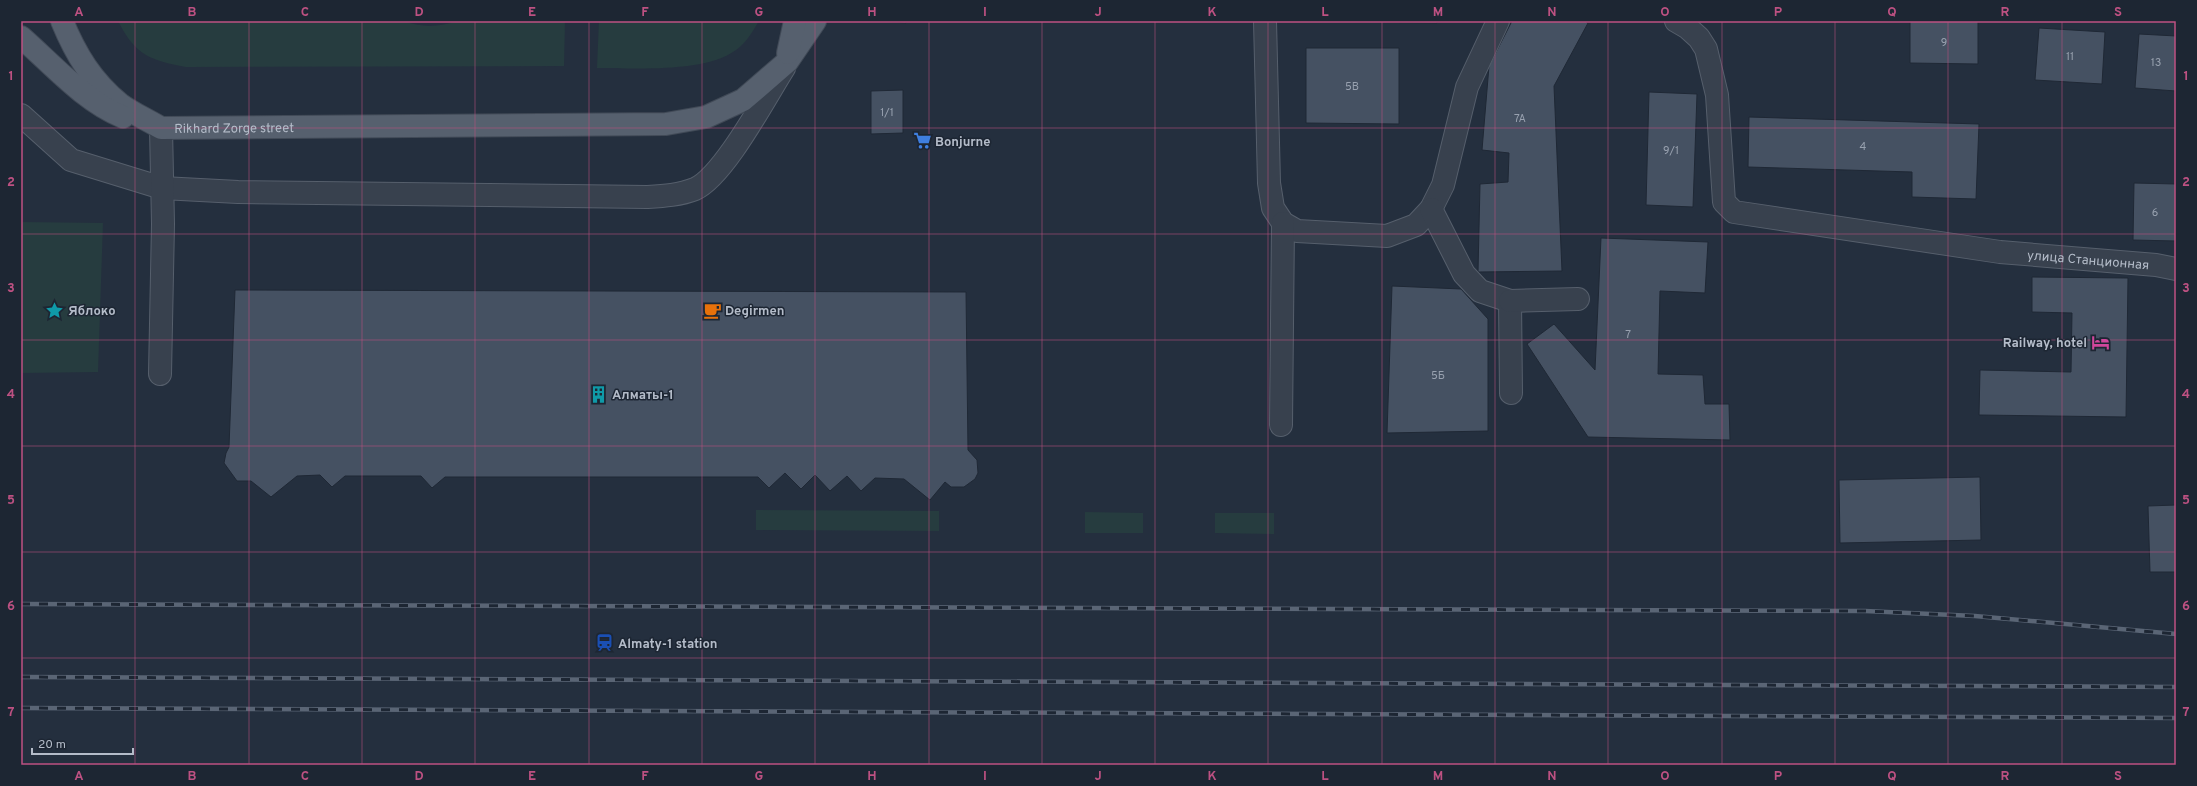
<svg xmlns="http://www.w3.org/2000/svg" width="2197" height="786" viewBox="0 0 2197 786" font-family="Overpass,sans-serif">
<rect width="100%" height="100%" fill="#242f3e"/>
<!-- green -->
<g fill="#263c3f">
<path d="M118,21H404C423,28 439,27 458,21H565L564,66L186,67C150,60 136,56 118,21Z"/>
<path d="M599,21H759C753,31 746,43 736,50C705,73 635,68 597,68Z"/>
<path d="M21,222L103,223L98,372L21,373Z"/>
<path d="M756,510L939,511V531L756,530Z"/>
<path d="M1085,512L1143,513V533H1085Z"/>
<path d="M1215,513H1274V534L1215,533Z"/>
</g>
<!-- building -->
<g fill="#455162" stroke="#1f2835">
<path d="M880,21H906V23Z"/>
<path d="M1283,21H1437V23Z"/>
<path d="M1512,21H1585L1588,23L1554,86L1562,271L1478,272L1480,184L1508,182L1509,153L1482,150L1489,66Z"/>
<path d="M1910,21H1978V64L1910,63Z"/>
<path d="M2039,28L2105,32L2102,84L2035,80Z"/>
<path d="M2139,34L2176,36V91L2135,88Z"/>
<path d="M1306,48H1399V124L1306,123Z"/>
<path d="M903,90V133L871,134V91Z"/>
<path d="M1649,92L1697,94L1693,207L1646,205Z"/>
<path d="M1749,117L1979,124L1976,199L1912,197V172L1748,167Z"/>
<path d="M2134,183L2176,184V241L2133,240Z"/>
<path d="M1601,238L1708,242L1705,293L1660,291L1658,374L1703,375L1705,404H1729L1730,440L1588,437L1527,344L1554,324L1595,370Z"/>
<path d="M2032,277L2128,278L2126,417L1979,415L1980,370L2071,372L2072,313L2032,312Z"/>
<path d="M1392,286L1461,289L1488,319V431L1387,433Z"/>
<path d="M235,290L966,292L968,450L977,460L978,473L975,479L964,487H951L945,482L930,500L904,479L875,478L861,491L847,476L830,491L815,475L801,489L785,473L769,488L758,477H445L432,488L421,476H345L332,487L320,475L297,476L271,497L251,481H237L224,463L226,453L229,447Z"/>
<path d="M1980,477L1981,540L1840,543L1839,480Z"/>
<path d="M2176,505V572H2150L2148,506Z"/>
</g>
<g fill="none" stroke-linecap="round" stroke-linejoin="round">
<defs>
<g id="minor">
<path d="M1265,21L1269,183L1273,208L1283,223L1297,231L1387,236L1416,225L1431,209L1443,185L1467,87L1498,21"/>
<path id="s1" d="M1676,21L1688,28L1699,38L1706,49L1717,95L1724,202L1734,212L2000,252L2156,265L2176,269"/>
<path d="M21,115L71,160L162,188L238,192L647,197C663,196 680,195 695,189C724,176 766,96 784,68"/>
<path d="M1431,209L1464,274L1480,291L1510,301L1511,393"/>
<path d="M1510,301L1578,299"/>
<path d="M160,374L163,224L161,128"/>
<path d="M1281,425L1283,223"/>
</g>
<g id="major">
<path id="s2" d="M62,21C76,55 92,81 120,104C132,113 148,120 161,128L666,124L706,117L743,100L787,62L815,21"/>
<path d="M21,37C53,65 84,101 123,117"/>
<path d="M788,53L795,21"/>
</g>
</defs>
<!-- minor casing -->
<use href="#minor" stroke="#565f6c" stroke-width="24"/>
<!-- major casing -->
<use href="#major" stroke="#414a57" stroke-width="24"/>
<!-- minor -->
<use href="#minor" stroke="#38414e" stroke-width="22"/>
<!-- major -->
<use href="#major" stroke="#56606e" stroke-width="22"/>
<defs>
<g id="rail">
<path d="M21,604L1865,611L1975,616L2176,634"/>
<path d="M21,677L2176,687"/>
<path d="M21,708L2176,718"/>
</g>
</defs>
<!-- rail casing -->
<use href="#rail" stroke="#5a6575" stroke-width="4.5"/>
<!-- rail -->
<use href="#rail" stroke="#1d2633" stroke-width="3" stroke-dasharray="9" stroke-linecap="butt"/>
</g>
<!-- grid -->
<path fill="none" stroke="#bd5182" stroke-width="1" stroke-opacity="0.55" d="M135,21V765M249,21V765M362,21V765M475,21V765M589,21V765M702,21V765M815,21V765M929,21V765M1042,21V765M1155,21V765M1268,21V765M1382,21V765M1495,21V765M1608,21V765M1722,21V765M1835,21V765M1948,21V765M2062,21V765M21,128H2176M21,234H2176M21,340H2176M21,446H2176M21,552H2176M21,658H2176"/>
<!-- icons -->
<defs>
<symbol id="supermarket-bare" viewBox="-9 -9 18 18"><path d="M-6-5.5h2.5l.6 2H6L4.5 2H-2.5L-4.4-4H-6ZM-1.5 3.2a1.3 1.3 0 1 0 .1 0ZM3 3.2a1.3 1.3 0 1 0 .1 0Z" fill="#3f7fe0" stroke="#1d2633" stroke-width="2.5" paint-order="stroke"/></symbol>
<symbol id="sight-bare" viewBox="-9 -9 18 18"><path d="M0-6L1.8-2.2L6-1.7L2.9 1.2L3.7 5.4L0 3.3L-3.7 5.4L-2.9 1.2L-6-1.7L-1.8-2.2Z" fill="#0f9aa8" stroke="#1d2633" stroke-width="2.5" paint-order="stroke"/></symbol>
<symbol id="cafe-bare" viewBox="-9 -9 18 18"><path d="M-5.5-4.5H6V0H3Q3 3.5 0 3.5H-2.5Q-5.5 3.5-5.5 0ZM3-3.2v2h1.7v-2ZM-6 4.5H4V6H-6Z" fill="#e8710a" stroke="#1d2633" stroke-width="2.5" paint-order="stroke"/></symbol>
<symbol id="hotel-bare" viewBox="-9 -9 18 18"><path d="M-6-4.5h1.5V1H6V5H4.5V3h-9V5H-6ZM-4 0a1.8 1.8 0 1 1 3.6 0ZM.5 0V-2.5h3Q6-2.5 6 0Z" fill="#d1479c" stroke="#1d2633" stroke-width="2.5" paint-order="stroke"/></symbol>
<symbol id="building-bare" viewBox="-9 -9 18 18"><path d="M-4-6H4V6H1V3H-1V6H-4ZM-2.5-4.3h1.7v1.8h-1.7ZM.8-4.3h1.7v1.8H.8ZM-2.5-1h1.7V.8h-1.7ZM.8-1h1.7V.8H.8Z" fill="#0f9aa8" stroke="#1d2633" stroke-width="2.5" paint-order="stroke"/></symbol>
<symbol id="station-bare" viewBox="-9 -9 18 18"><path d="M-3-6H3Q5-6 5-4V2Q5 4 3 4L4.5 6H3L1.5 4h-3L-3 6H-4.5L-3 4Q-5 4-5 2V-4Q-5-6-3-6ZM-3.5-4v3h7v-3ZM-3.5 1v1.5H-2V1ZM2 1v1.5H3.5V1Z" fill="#1a4fb4" stroke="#1d2633" stroke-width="2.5" paint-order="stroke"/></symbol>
</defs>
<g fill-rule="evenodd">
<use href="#supermarket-bare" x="910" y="128" width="25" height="25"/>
<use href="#sight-bare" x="42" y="298" width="25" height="25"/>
<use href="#cafe-bare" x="700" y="298" width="25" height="25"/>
<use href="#hotel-bare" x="2088" y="330" width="25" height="25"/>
<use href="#building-bare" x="586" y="382" width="25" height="25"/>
<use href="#station-bare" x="592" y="630" width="25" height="25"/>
</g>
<g text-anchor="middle" stroke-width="3" stroke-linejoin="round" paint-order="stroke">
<!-- number labels -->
<g font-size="11" fill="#98a1af">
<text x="1944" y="46">9</text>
<text x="2070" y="60">11</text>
<text x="2156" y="66">13</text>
<text x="1352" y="90">5В</text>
<text x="887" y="116">1/1</text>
<text x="1520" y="122">7А</text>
<text x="1863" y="150">4</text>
<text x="1671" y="154">9/1</text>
<text x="2155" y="216">6</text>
<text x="1628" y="338">7</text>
<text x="1438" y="379">5Б</text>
</g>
<!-- street labels -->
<g font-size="13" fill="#b4bcc9" stroke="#1d2633">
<text dy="5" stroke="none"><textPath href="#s2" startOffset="223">Rikhard Zorge street</textPath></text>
<text dy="5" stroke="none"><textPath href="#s1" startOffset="568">улица Станционная</textPath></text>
</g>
<!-- poi labels -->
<g font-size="13" font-weight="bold" fill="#b4bcc9" stroke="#1d2633" text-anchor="start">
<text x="935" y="146">Bonjurne</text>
<text x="68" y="315">Яблоко</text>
<text x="725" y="315">Degirmen</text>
<text x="2087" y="347" text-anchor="end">Railway, hotel</text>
<text x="612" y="399">Алматы-1</text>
<text x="618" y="648">Almaty-1 station</text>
</g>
</g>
<!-- border -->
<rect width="2197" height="786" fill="none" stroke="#1d2633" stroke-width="44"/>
<!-- scale -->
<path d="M32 748v6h101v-6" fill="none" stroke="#b4bcc9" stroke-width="2"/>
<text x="38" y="748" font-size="12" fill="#b4bcc9" stroke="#1d2633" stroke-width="3" paint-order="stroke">20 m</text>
<rect x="22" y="22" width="2153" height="742" fill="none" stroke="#bd5182" stroke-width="1.5"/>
<g font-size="13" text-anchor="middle" font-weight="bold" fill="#bd5182">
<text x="79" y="16">A</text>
<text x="192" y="16">B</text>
<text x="305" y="16">C</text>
<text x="419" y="16">D</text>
<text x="532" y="16">E</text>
<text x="645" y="16">F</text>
<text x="759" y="16">G</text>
<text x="872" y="16">H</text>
<text x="985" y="16">I</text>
<text x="1098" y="16">J</text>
<text x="1212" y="16">K</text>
<text x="1325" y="16">L</text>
<text x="1438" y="16">M</text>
<text x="1552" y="16">N</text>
<text x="1665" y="16">O</text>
<text x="1778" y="16">P</text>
<text x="1892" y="16">Q</text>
<text x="2005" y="16">R</text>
<text x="2118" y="16">S</text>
<text x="11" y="80">1</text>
<text x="2186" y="80">1</text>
<text x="11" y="186">2</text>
<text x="2186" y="186">2</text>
<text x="11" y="292">3</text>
<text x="2186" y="292">3</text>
<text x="11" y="398">4</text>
<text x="2186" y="398">4</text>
<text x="11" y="504">5</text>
<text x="2186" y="504">5</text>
<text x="11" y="610">6</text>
<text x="2186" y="610">6</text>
<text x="11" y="716">7</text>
<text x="2186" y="716">7</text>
<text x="79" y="780">A</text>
<text x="192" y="780">B</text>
<text x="305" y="780">C</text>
<text x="419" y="780">D</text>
<text x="532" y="780">E</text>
<text x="645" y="780">F</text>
<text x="759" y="780">G</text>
<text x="872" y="780">H</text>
<text x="985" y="780">I</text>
<text x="1098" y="780">J</text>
<text x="1212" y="780">K</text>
<text x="1325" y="780">L</text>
<text x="1438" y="780">M</text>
<text x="1552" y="780">N</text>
<text x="1665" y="780">O</text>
<text x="1778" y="780">P</text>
<text x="1892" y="780">Q</text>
<text x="2005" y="780">R</text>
<text x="2118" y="780">S</text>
</g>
</svg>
